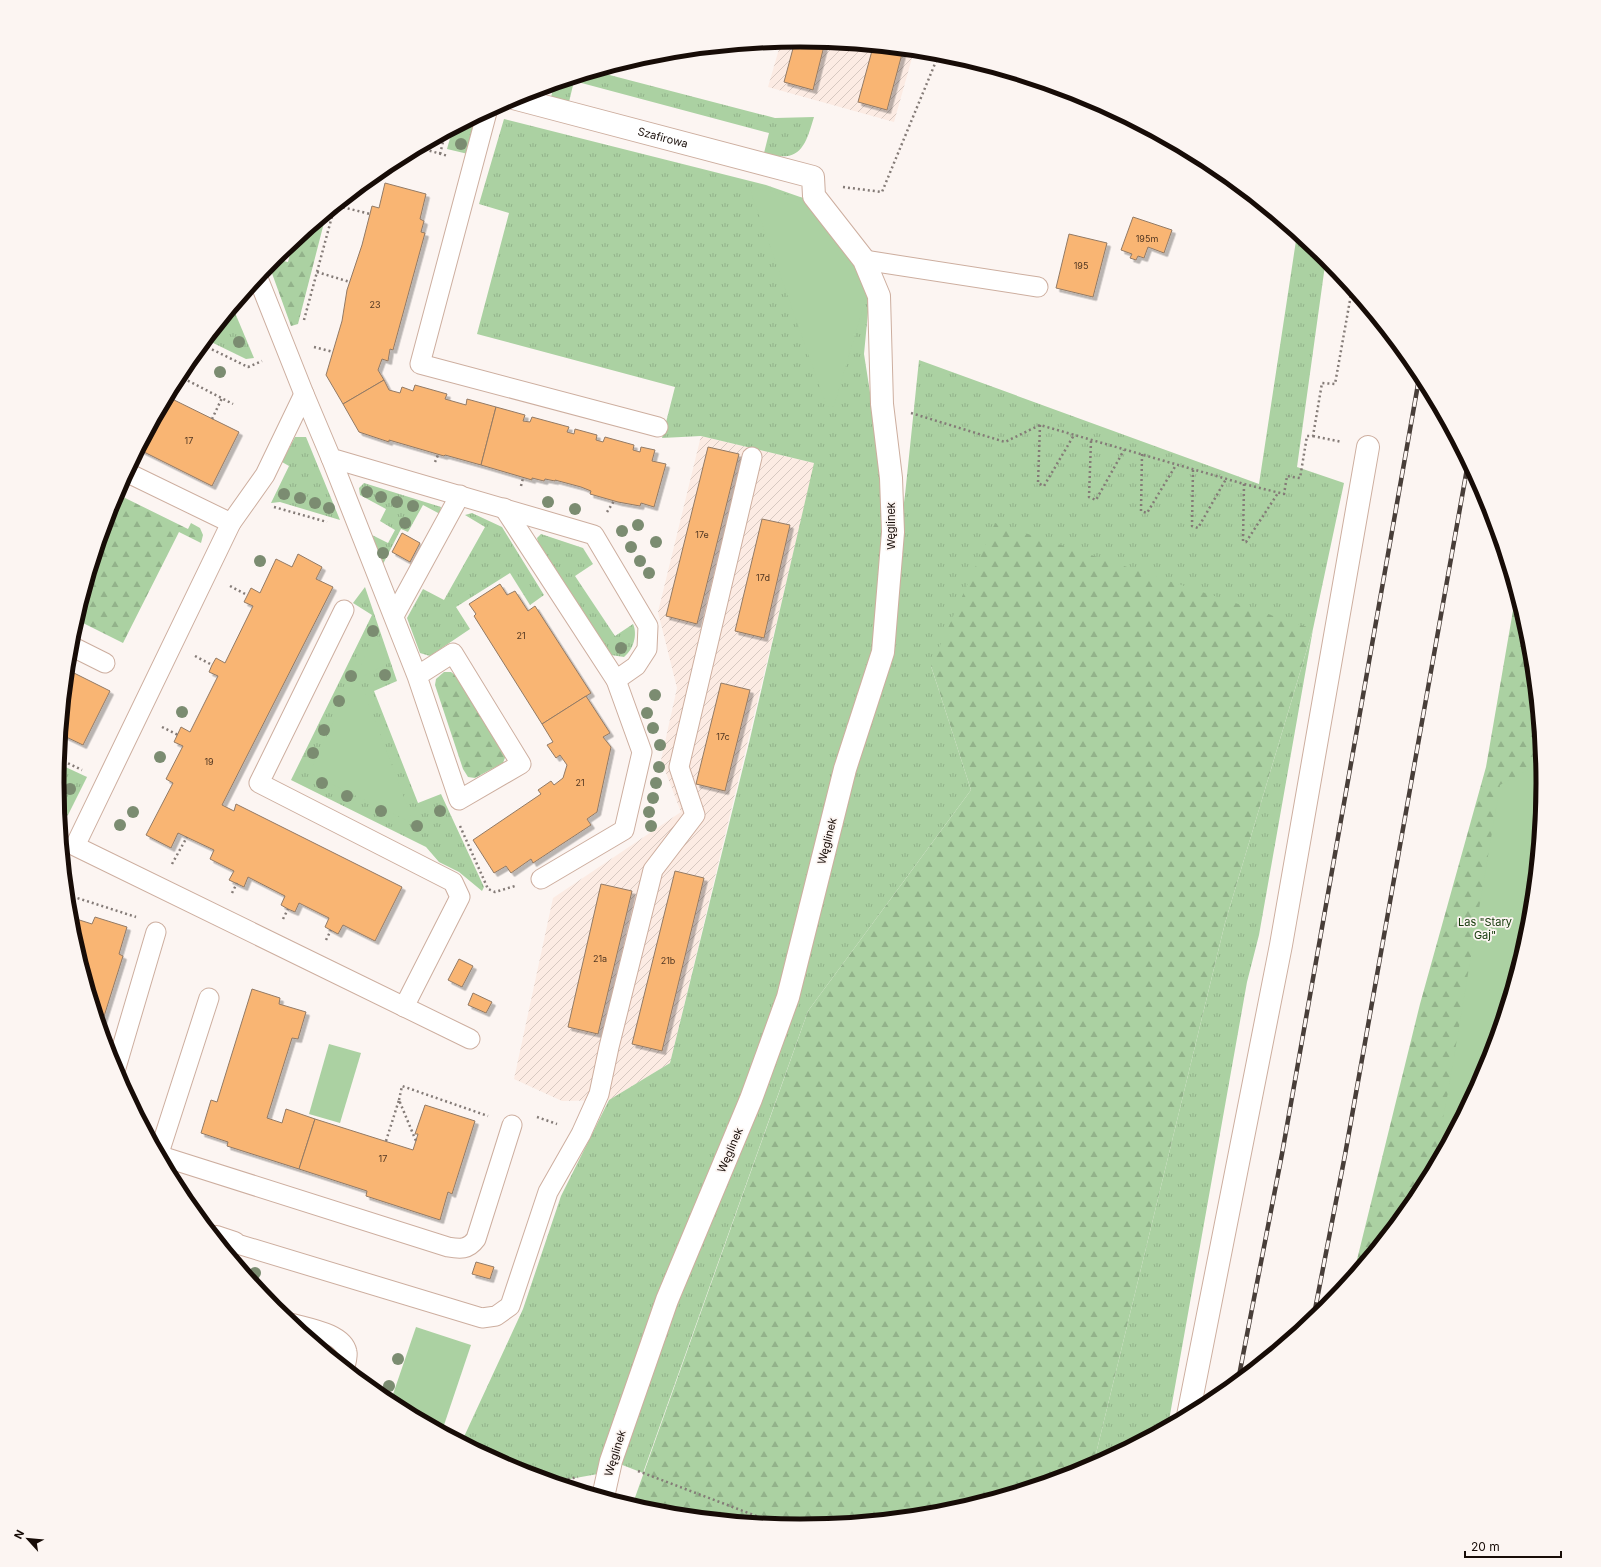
<svg xmlns="http://www.w3.org/2000/svg" width="1601" height="1567" viewBox="0 0 1601 1567" font-family="Inter,sans-serif">
<defs>
<pattern id="industrial-furrows" width="10" height="10" patternUnits="userSpaceOnUse"><rect width="10" height="10" fill="#fcebe3"/><path d="M-1 1l2-2M0 10L10 0M9 11l2-2" fill="none" stroke="#d7c8c1"/></pattern>
<pattern id="grass-tufts" width="24" height="20" patternUnits="userSpaceOnUse"><rect width="24" height="20" fill="#abd1a2"/><path d="M3 7l-1-3M5 7V3M7 7l1-3M15 17l-1-3M17 17v-4M19 17l1-3" fill="none" stroke="#92b28a"/></pattern>
<pattern id="forest-firs" width="22" height="20" patternUnits="userSpaceOnUse"><rect width="22" height="20" fill="#abd1a2"/><path d="M5 1l3.5 6h-7zM16 11l3.5 6h-7z" fill="#92b28a"/></pattern>
<filter id="shadow"><feDropShadow dx="3.5" dy="3.5" stdDeviation="0" flood-color="#0004"/></filter>
</defs>
<rect width="100%" height="100%" fill="#fcf5f2"/>
<!-- industrial -->
<g fill="url(#industrial-furrows)">
<path d="M801,40L914,51L894,122L768,87L781,42Z"/>
<path d="M701,436L815,463L670,1063L609,1100L562,1101L514,1079L553,898L681,812L661,760L677,688L658,612Z"/>
</g>
<!-- grass -->
<g fill="url(#grass-tufts)">
<path d="M598,72L775,118L814,117C805,147 800,164 764,153L769,133L574,81L569,102L551,97L554,85Z"/>
<path d="M474,119L475,129L468,154L447,149L452,131Z"/>
<path d="M504,119L766,185L803,198L871,281L864,354L884,482V650L905,495L919,360L1259,484L1297,234L1326,258L1297,467L1344,483L1313,629L1259,935L1247,982L1168,1426L1093,1466L1225,923L1313,629L931,666L971,790L808,1011L643,1473L612,1461L609,1472L553,1482L516,1470L462,1441L523,1309L561,1196L609,1100L670,1063L749,743L814,463L701,436L662,438L675,387L477,334L509,213L479,204Z"/>
<path d="M233,308L254,358L246,359L207,340Z"/>
<path d="M295,437H306L340,520L280,502L271,503L289,466L282,462Z"/>
<path d="M364,483L441,507L440,514L423,505L408,532L401,529L383,564L372,535L388,543L395,530L380,521L386,509L360,495L359,488Z"/>
<path d="M472,513L502,527L544,595L530,605L510,573L456,607L470,629L430,656L420,653L407,618L423,589L444,600L485,527L465,515Z"/>
<path d="M541,534L583,548L593,564L575,576L615,636L633,624C638,635 633,650 624,657L611,655L538,542L537,538Z"/>
<path d="M365,587L397,681L374,691L418,803L441,794L484,887L482,891L459,872L439,862L426,847L291,780L372,615L353,603Z"/>
<path d="M59,764L87,777L68,815L62,820L61,819L57,783Z"/>
</g>
<!-- forest -->
<g fill="url(#forest-firs)">
<path d="M326,215L298,324L291,326L269,265L274,259L288,262L293,242Z"/>
<path d="M119,495L188,529L191,523L200,528L203,535L201,543L179,532L123,643L77,620L108,517Z"/>
<path d="M995,523L1313,629L1225,923L1093,1466L1085,1470L945,1513L800,1527L655,1513L632,1506L808,1011L971,790L931,666Z"/>
<path d="M1516,593L1530,639L1544,784L1530,929L1487,1068L1419,1197L1353,1276L1420,1004L1486,767Z"/>
<path d="M444,672H451L455,675L506,755L503,763L475,778L468,777L463,769L435,685L436,679Z"/>
</g>
<!-- park -->
<g fill="#abd1a2">
<path d="M749,187L803,198L871,281L834,406L827,407Z"/>
<path d="M376,633L386,665L359,678L414,824L309,773Z"/>
<path d="M1542,762L1544,784L1530,929L1487,1068L1432,1172L1447,1098L1500,785Z"/>
<path d="M329,1044L361,1053L340,1123L309,1114Z"/>
<path d="M416,1327L471,1345L442,1431L390,1403Z"/>
</g>
<!-- building -->
<g fill="#f9b573" stroke="#927a65" filter="url(#shadow)">
<path d="M801,40L825,42L813,90L784,82L795,41Z"/>
<path d="M873,47L903,50L887,110L858,102Z"/>
<path d="M385,183L426,194L420,219L424,221L421,232L425,233L393,350L390,349L388,361L382,359L378,370L384,380L343,404L326,375L342,321L347,290L362,245L372,206L379,208Z"/>
<path d="M1133,217L1172,230L1164,253L1148,247L1144,258L1138,256L1136,260L1130,258L1132,254L1121,250Z"/>
<path d="M1069,234L1107,243L1093,297L1056,288Z"/>
<path d="M384,380L389,390L400,393L402,387L413,391L415,385L447,394L445,399L466,405L467,399L496,407L481,465L445,455L444,456L389,440V442L359,432L343,404Z"/>
<path d="M168,397L239,432L212,486L140,450Z"/>
<path d="M496,407L525,415L523,421L530,422L532,417L569,427L567,432L574,434L575,429L597,435L596,440L603,442L605,437L634,445L633,450L640,452L641,447L655,450L652,461L666,464L654,507L641,503L640,506L618,502L590,494L591,491L581,487L555,480V481L545,479L544,481L532,478V480L481,465Z"/>
<path d="M708,447L739,454L697,624L666,616Z"/>
<path d="M762,519L790,525L764,638L735,631Z"/>
<path d="M402,533L420,543L410,562L392,552Z"/>
<path d="M298,554L322,567L316,579L333,587L222,805L234,811L236,804L402,887L375,941L343,925L338,934L325,927L329,918L299,903L295,912L288,909L281,905L285,896L248,877L244,887L229,880L234,871L210,859L214,850L178,833L171,848L146,835L173,783L166,779L183,746L174,742L181,727L190,732L218,676L209,672L212,665L216,658L225,663L253,606L244,602L251,588L260,593L276,559L292,567Z"/>
<path d="M500,584L507,595L515,591L528,611L535,606L591,693L542,724L474,616L476,614L469,604Z"/>
<path d="M68,670L110,691L83,745L62,735Z"/>
<path d="M721,683L750,690L725,791L696,784Z"/>
<path d="M586,696L610,733L603,737L611,747L597,812L587,819L591,825L533,863L531,859L511,873L506,866L494,873L473,840L541,794L538,790L551,781L554,785L563,778L567,765L560,755L556,758L547,745L553,742L542,724Z"/>
<path d="M675,871L704,878L662,1051L632,1044Z"/>
<path d="M601,884L632,891L598,1034L568,1027Z"/>
<path d="M70,917L92,924L95,917L127,927L119,954L123,956L101,1026L71,928Z"/>
<path d="M459,959L473,966L462,987L448,980Z"/>
<path d="M252,989L280,998L279,1004L306,1012L298,1039L292,1038L267,1118L282,1123L286,1109L315,1119L299,1169L227,1146L228,1142L201,1133L211,1100L217,1102Z"/>
<path d="M473,993L492,1002L486,1013L468,1005Z"/>
<path d="M425,1105L475,1121L452,1194L448,1192L440,1220L366,1196L367,1191L299,1169L315,1119L413,1150L418,1134H415Z"/>
<path d="M476,1262L494,1267L490,1279L472,1274Z"/>
</g>
<g fill="none" stroke-linecap="round" stroke-linejoin="round">
<defs>
<g id="service">
<path d="M487,112L420,364L658,427"/>
<path d="M864,260L1038,287"/>
<path d="M258,278L304,394"/>
<path d="M331,458L417,676L459,800L521,764L453,653L417,676"/>
<path d="M128,473L231,523"/>
<path d="M504,508L616,680L642,752L624,830L541,879"/>
<path d="M344,610L259,783L453,882L460,897L404,1007"/>
<path d="M394,616L460,495"/>
<path d="M71,646L105,663"/>
<path d="M470,1039L75,846L231,523L265,475L304,394L331,458L594,535L648,626L647,649L636,666L616,680"/>
<path d="M115,1071L156,932"/>
<path d="M159,1153L209,998"/>
<path d="M161,1156L448,1247C460,1249 468,1250 476,1239L512,1125"/>
<path d="M234,1243L482,1318L496,1316L510,1306L548,1192L581,1134L599,1094L609,1047L653,870L695,815L679,767L752,457"/>
<path d="M291,1323C308,1328 343,1333 347,1352C348,1356 346,1362 345,1367"/>
</g>
<g id="minor">
<path id="s1" d="M513,98L813,177L814,196L864,260L879,296L882,404L891,478L893,532L883,652L845,769L788,997L751,1099L667,1300L611,1461L603,1497"/>
<path d="M216,1237L234,1243"/>
<path d="M1188,1416L1281,945L1368,447"/>
</g>
</defs>
<!-- service casing -->
<use href="#service" stroke="#cdae9f" stroke-width="21"/>
<!-- minor casing -->
<use href="#minor" stroke="#cdae9f" stroke-width="24"/>
<!-- path -->
<g stroke="#847b77" stroke-width="2.5" stroke-dasharray="2 3" stroke-linecap="butt">
<path d="M420,148L448,156"/>
<path d="M440,154L445,134"/>
<path d="M843,187L882,192L939,54"/>
<path d="M338,206L370,214"/>
<path d="M317,272L350,282"/>
<path d="M304,320L334,209"/>
<path d="M203,345L248,367L262,361"/>
<path d="M314,347L333,352"/>
<path d="M179,376L233,404"/>
<path d="M911,413L1005,442L1040,425L1244,484L1284,494L1287,476L1300,478L1307,436H1313L1322,383L1335,384L1352,289"/>
<path d="M212,419L222,398"/>
<path d="M1040,425L1038,483L1044,486L1074,435"/>
<path d="M1313,436L1342,442"/>
<path d="M1091,441L1089,497L1096,500L1124,450"/>
<path d="M1142,454L1141,511L1147,513L1176,465"/>
<path d="M435,462L438,455"/>
<path d="M1193,470L1192,526L1198,528L1226,479"/>
<path d="M1244,484L1243,541L1246,542L1278,493"/>
<path d="M521,486L523,478"/>
<path d="M274,507L327,522"/>
<path d="M607,512L614,501"/>
<path d="M230,586L247,595"/>
<path d="M195,656L212,665"/>
<path d="M162,727L178,735"/>
<path d="M59,759L82,770"/>
<path d="M460,826L488,889L495,892L515,886"/>
<path d="M172,864L187,837"/>
<path d="M232,893L237,883"/>
<path d="M68,895L136,917"/>
<path d="M283,919L288,909"/>
<path d="M326,940L331,930"/>
<path d="M399,1100L402,1086L488,1116"/>
<path d="M537,1117L557,1124"/>
<path d="M386,1141L399,1100L416,1141"/>
<path d="M638,1471L780,1525"/>
<path d="M553,1482L578,1477"/>
</g>
<!-- service -->
<use href="#service" stroke="#fff" stroke-width="19"/>
<!-- minor -->
<use href="#minor" stroke="#fff" stroke-width="22"/>
<defs>
<g id="rail">
<path d="M1313,1320L1345,1155L1468,463"/>
<path d="M1238,1381L1282,1154L1420,373"/>
</g>
</defs>
<!-- rail casing -->
<use href="#rail" stroke="#483e39" stroke-width="4.5"/>
<!-- rail -->
<use href="#rail" stroke="#fcf5f2" stroke-width="3" stroke-dasharray="9" stroke-linecap="butt"/>
</g>
<!-- trees -->
<g fill="#7b8c71">
<circle cx="461" cy="144" r="6"/>
<circle cx="239" cy="342" r="6"/>
<circle cx="220" cy="372" r="6"/>
<circle cx="367" cy="492" r="6"/>
<circle cx="284" cy="494" r="6"/>
<circle cx="381" cy="497" r="6"/>
<circle cx="300" cy="498" r="6"/>
<circle cx="397" cy="502" r="6"/>
<circle cx="548" cy="502" r="6"/>
<circle cx="315" cy="503" r="6"/>
<circle cx="413" cy="506" r="6"/>
<circle cx="329" cy="508" r="6"/>
<circle cx="575" cy="509" r="6"/>
<circle cx="405" cy="523" r="6"/>
<circle cx="638" cy="525" r="6"/>
<circle cx="622" cy="531" r="6"/>
<circle cx="656" cy="542" r="6"/>
<circle cx="631" cy="547" r="6"/>
<circle cx="383" cy="553" r="6"/>
<circle cx="260" cy="561" r="6"/>
<circle cx="640" cy="561" r="6"/>
<circle cx="649" cy="573" r="6"/>
<circle cx="373" cy="631" r="6"/>
<circle cx="621" cy="648" r="6"/>
<circle cx="385" cy="675" r="6"/>
<circle cx="351" cy="676" r="6"/>
<circle cx="655" cy="695" r="6"/>
<circle cx="339" cy="701" r="6"/>
<circle cx="182" cy="712" r="6"/>
<circle cx="647" cy="713" r="6"/>
<circle cx="653" cy="728" r="6"/>
<circle cx="324" cy="730" r="6"/>
<circle cx="660" cy="745" r="6"/>
<circle cx="313" cy="753" r="6"/>
<circle cx="160" cy="757" r="6"/>
<circle cx="659" cy="767" r="6"/>
<circle cx="322" cy="783" r="6"/>
<circle cx="656" cy="783" r="6"/>
<circle cx="70" cy="789" r="6"/>
<circle cx="347" cy="796" r="6"/>
<circle cx="653" cy="798" r="6"/>
<circle cx="381" cy="811" r="6"/>
<circle cx="440" cy="811" r="6"/>
<circle cx="133" cy="812" r="6"/>
<circle cx="649" cy="812" r="6"/>
<circle cx="120" cy="825" r="6"/>
<circle cx="417" cy="826" r="6"/>
<circle cx="651" cy="826" r="6"/>
<circle cx="255" cy="1273" r="6"/>
<circle cx="398" cy="1359" r="6"/>
<circle cx="389" cy="1386" r="6"/>
</g>
<g text-anchor="middle" stroke-width="3.5" stroke-linejoin="round" paint-order="stroke">
<!-- number labels -->
<g font-size="9" fill="#503622">
<text x="1147" y="242">195m</text>
<text x="1081" y="269">195</text>
<text x="375" y="308">23</text>
<text x="189" y="444">17</text>
<text x="702" y="538">17e</text>
<text x="763" y="581">17d</text>
<text x="521" y="639">21</text>
<text x="723" y="740">17c</text>
<text x="209" y="765">19</text>
<text x="580" y="786">21</text>
<text x="600" y="962">21a</text>
<text x="668" y="964">21b</text>
<text x="383" y="1162">17</text>
</g>
<!-- street labels -->
<g font-size="11" fill="#170c07" stroke="#fcf5f2">
<text dy="4" stroke="none"><textPath href="#s1" startOffset="155">Szafirowa</textPath></text>
<text transform="translate(891 526) rotate(-90)" y="4">Węglinek</text>
<text transform="translate(827 841) rotate(-76)" y="4">Węglinek</text>
<text transform="translate(730 1150) rotate(-67)" y="4">Węglinek</text>
<text transform="translate(615 1453) rotate(-73)" y="4">Węglinek</text>
</g>
<!-- park labels -->
<g font-size="11" fill="#113707" stroke="#fcf5f2">
<text x="1485" y="926">Las "Stary<tspan x="1485" dy="13">Gaj"</tspan></text>
</g>
</g>
<!-- crop -->
<path d="M0 0H1601V1567H0ZM64 783a736 736 0 1 1 1472 0a736 736 0 1 1-1472 0Z" fill="#fcf5f2" fill-rule="evenodd"/>
<path fill="none" stroke="#170c07" stroke-width="5" d="M64 783a736 736 0 1 1 1472 0a736 736 0 1 1-1472 0Z"/>
<!-- north arrow -->
<g transform="translate(28 1539) rotate(297)" stroke="#fcf5f2" stroke-width="3" paint-order="stroke">
<path d="M0-3L7 15L0 10L-7 15Z" fill="#170c07"/>
<text y="-6" font-size="11" font-weight="bold" text-anchor="middle" fill="#170c07">N</text>
</g>
<!-- scale -->
<path d="M1465 1551v6h96v-6" fill="none" stroke="#170c07" stroke-width="2"/>
<text x="1471" y="1551" font-size="12" fill="#170c07" stroke="#fcf5f2" stroke-width="3" paint-order="stroke">20 m</text>
</svg>
